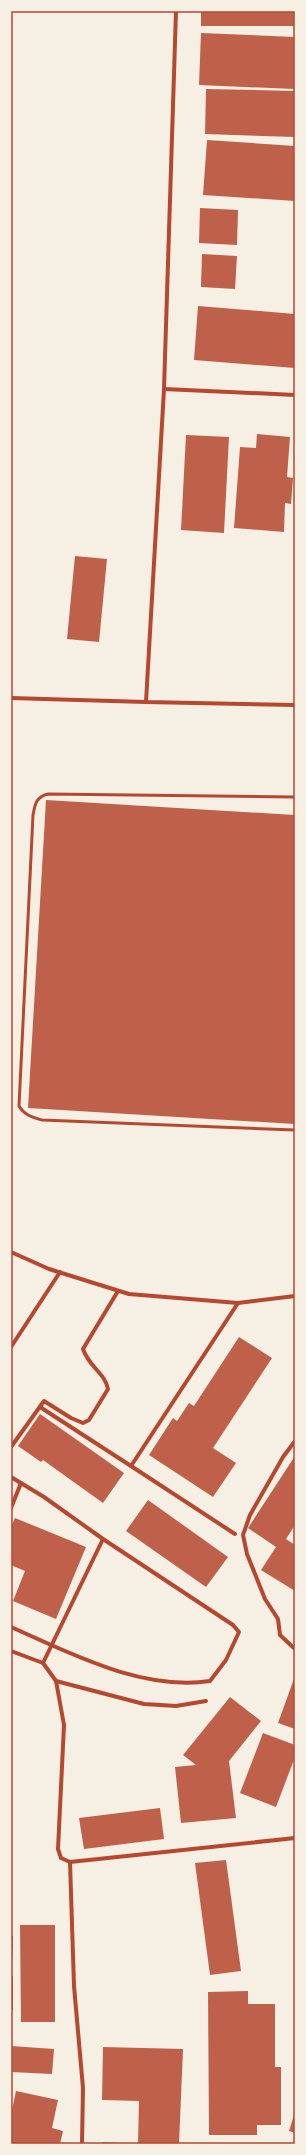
<svg xmlns="http://www.w3.org/2000/svg" width="306" height="2155" viewBox="0 0 306 2155" font-family="'Source Serif 4',serif">
<rect width="100%" height="100%" fill="#f6efe4"/>
<!-- building -->
<g fill="#bf614a">
<rect x="201" y="11" width="94" height="15"/>
<path d="M201,33L295,37V89L199,85Z"/>
<path d="M206,89L295,91V137L205,134Z"/>
<path d="M207,140L295,146V201L203,195Z"/>
<path d="M200,208L238,210L237,245L199,243Z"/>
<path d="M202,254L237,256L235,289L201,287Z"/>
<path d="M198,306L295,314V368L194,360Z"/>
<path d="M257,434L290,437L287,477L293,478L291,504L285,503L284,532L234,528L240,447L256,448Z"/>
<path d="M186,435L229,437L224,533L181,530Z"/>
<path d="M75,556L107,559L99,642L67,639Z"/>
<path d="M46,800L295,815V1124L28,1108Z"/>
<path d="M239,1337L272,1358L213,1448L236,1463L213,1497L149,1455L173,1418L177,1421L189,1403L194,1406Z"/>
<path d="M40,1414L124,1473L103,1503L43,1460L41,1462L18,1446Z"/>
<path d="M295,1456V1525L286,1539L295,1545V1591L261,1570L276,1547L248,1528Z"/>
<path d="M148,1500L228,1557L206,1587L126,1531Z"/>
<path d="M15,1518L86,1547L56,1619L13,1601L25,1571L11,1565V1527Z"/>
<path d="M295,1676V1729L278,1723Z"/>
<path d="M230,1697L261,1721L229,1761L236,1818L181,1823L175,1767L196,1765L183,1755Z"/>
<path d="M263,1733L295,1745V1757L276,1807L240,1793Z"/>
<path d="M160,1808L164,1839L84,1849L79,1818Z"/>
<path d="M226,1860L241,1971L210,1975L195,1863Z"/>
<path d="M20,1925H55V2022H21Z"/>
<path d="M11,1936H13L12,1962H11Z"/>
<rect x="11" y="1976" width="2" height="34"/>
<path d="M248,1991V2004H275V2067H281V2125H257V2135H209L208,1992Z"/>
<path d="M11,2046L54,2049L52,2074L11,2072Z"/>
<path d="M103,2047L183,2049L179,2144H138L139,2101L102,2100Z"/>
<path d="M16,2091L58,2100L52,2128L63,2131L60,2144H11V2115Z"/>
<path d="M295,2112V2133L289,2131Z"/>
<path d="M103,2142L121,2143V2144H103Z"/>
</g>
<g fill="none" stroke-linecap="round" stroke-linejoin="round">
<!-- service -->
<path stroke="#b5482f" stroke-width="3" d="M295,797L48,794C36,797 35,804 33,815L19,1106C24,1115 32,1117 42,1120L295,1130"/>
<!-- minor -->
<g stroke="#b5482f" stroke-width="4">
<path d="M176,11L164,389L146,702L295,705"/>
<path d="M164,389L295,395"/>
<path d="M11,698L146,702"/>
<path d="M11,1252L49,1269L129,1294L238,1303L295,1296"/>
<path d="M11,1347L60,1272"/>
<path d="M40,1407L131,1466L238,1303"/>
<path d="M295,1441L283,1457L250,1515L243,1535L247,1554L265,1599L278,1619L280,1635L295,1649"/>
<path d="M11,1447L44,1401L71,1418L83,1423L89,1420L108,1389C105,1373 89,1367 83,1349L118,1291"/>
<path d="M131,1466L235,1534"/>
<path d="M11,1477L44,1497L103,1539L233,1625L239,1632L226,1660L210,1681C142,1691 72,1654 11,1627"/>
<path d="M11,1508L21,1483"/>
<path d="M11,1651L43,1663L56,1681L64,1725L58,1849L61,1858L70,1862L295,1838"/>
<path d="M43,1663L103,1539"/>
<path d="M56,1681L144,1704L176,1706L206,1701"/>
<path d="M70,1862L74,1986L83,2088L82,2144"/>
</g>
</g>
<!-- border -->
<rect width="306" height="2155" fill="none" stroke="#f6efe4" stroke-width="24"/>
<rect x="12" y="12" width="282" height="2131" fill="none" stroke="#b5482f" stroke-width="1.5"/>
</svg>
